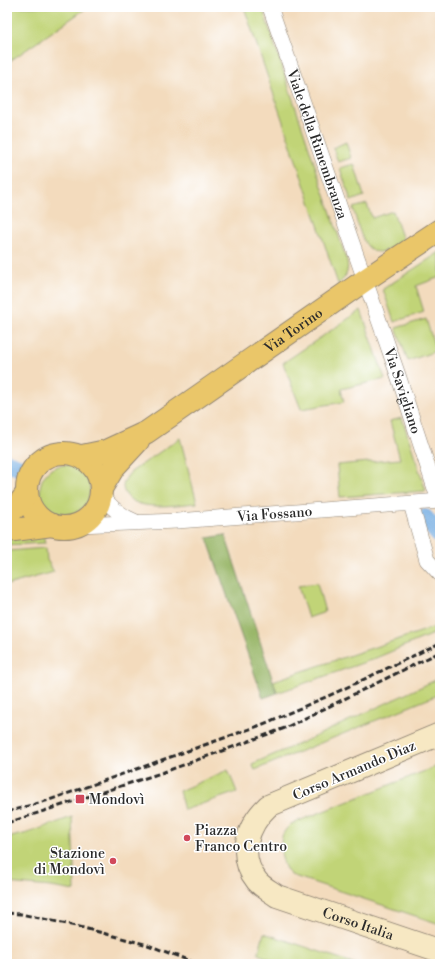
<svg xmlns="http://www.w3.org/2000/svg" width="447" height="971" viewBox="0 0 447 971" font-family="'Libre Bodoni',serif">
<rect width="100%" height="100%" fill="#fff"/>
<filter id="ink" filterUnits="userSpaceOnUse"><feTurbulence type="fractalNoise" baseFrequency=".025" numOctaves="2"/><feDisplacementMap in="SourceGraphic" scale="8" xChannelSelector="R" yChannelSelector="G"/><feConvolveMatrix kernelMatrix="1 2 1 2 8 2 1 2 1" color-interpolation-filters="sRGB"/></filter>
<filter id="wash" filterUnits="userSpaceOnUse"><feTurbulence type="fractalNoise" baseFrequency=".012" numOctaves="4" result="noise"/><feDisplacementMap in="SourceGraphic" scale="16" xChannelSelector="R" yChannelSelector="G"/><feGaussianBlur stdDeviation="0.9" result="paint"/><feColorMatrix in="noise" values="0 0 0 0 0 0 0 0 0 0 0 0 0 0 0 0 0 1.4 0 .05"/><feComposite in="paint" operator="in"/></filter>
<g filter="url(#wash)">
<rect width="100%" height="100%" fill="#f3dbbd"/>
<!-- green -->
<g fill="#c1d477" stroke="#768051">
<path d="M7,7H88L7,63Z"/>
<path d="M244,7H262L347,261C349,271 346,278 338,284Z"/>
<path d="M346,142L351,158L338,162L333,148Z"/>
<path d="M354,164L364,196L351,201L340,168Z"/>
<path d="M367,204L372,218L393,211L403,240C398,243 393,248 387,250C363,261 358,223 353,208Z"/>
<path d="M440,252V277L416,286L424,312L394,322L383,289Z"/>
<path d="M361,310L385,379L341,389L344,402L301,409L283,363Z"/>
<path d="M426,319L436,351L408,361L396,328Z"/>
<path d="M402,418L426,491L340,497L337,465L400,459L390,421Z"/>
<path d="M180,438L197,503C178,504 133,514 124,491C121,484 126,477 131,472Z"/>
<circle cx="65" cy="490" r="25"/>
<path d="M41,534L44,538L45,543L7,545V538Z"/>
<path d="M46,548L47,560L54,572L7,585V551Z"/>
<path d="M317,583L325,612L308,618L298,586Z"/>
<path d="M438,626L440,631L371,660L277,693L273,681Z"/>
<path d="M440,678V694L255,770L252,764L303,742Z"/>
<path d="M440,765V924L291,875C282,869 278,845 283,834C285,830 288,827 291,824Z"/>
<path d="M228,770L237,792L184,810L179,791Z"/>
<path d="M72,817L75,891L51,887L7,883V838L28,833Z"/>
<path d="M264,933L356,964H281L258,954Z"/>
</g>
<!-- forest -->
<path fill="#98b668" stroke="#62704a" d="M225,535L277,693L263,698L207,538Z"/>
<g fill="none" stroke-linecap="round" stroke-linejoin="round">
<!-- canal -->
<g stroke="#71abe1" stroke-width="18">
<path d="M7,463L18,467"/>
<path d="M425,518L440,536"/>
</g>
</g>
</g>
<g filter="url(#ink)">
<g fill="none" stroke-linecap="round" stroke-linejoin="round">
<defs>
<g id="street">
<path id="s1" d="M270,7L398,375L439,501"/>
<path d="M102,496C112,508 121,516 136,522"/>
<path d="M411,504L427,560L440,574"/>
<path id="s2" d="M78,525L177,521L440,501"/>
</g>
<g id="secondary">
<path id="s3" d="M440,734L268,806C247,826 237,856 257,881C262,887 270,891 277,896L440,951"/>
</g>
<g id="primary">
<circle cx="64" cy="490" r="37"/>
<path id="s4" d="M82,456L106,451L147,432L365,280L440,230"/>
<path d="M102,487L114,467L138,441"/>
<path d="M7,515L18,505L27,493"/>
<path d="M7,531L52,525"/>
</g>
</defs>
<!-- street casing -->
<use href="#street" stroke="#8f8374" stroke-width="16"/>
<!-- secondary casing -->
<use href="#secondary" stroke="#8f8374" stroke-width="24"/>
<!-- primary casing -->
<use href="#primary" stroke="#8f8374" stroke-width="24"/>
<!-- street -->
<use href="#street" stroke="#fff" stroke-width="15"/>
<!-- secondary -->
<use href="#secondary" stroke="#f7e8c3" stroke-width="22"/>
<!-- primary -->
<use href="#primary" stroke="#eac669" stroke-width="22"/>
<!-- rail -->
<g stroke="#2b2b2b" stroke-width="3" stroke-dasharray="6 3" stroke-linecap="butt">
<path d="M7,812L49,800L261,725L335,693L440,643"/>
<path d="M7,823L164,772L285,728L440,652"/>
<path d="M7,913L21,914L76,926L148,945L198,964"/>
</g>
</g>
</g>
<!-- markers -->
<g fill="#d1495b" stroke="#fff" stroke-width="1.5">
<rect x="75" y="794" width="10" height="10" rx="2"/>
<circle cx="187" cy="838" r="4"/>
<circle cx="113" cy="861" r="4"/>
</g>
<g text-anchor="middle" stroke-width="3" stroke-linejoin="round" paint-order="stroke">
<!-- street labels -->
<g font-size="14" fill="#2b2b2b" stroke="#fff">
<text dy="5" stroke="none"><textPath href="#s1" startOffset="145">Viale della Rimembranza</textPath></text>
<text dy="5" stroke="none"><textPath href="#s4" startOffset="248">Via Torino</textPath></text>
<text dy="5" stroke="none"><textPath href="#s1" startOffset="406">Via Savigliano</textPath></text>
<text dy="5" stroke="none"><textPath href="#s2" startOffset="197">Via Fossano</textPath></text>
<text transform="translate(354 770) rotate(-23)" y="5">Corso Armando Diaz</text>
<text dy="5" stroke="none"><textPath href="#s3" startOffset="381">Corso Italia</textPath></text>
</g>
<!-- poi labels -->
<g font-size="14" fill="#2b2b2b" stroke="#fff" text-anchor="start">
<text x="89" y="804">Mondovì</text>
<text x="195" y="835">Piazza<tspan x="195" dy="16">Franco Centro</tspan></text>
<text x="105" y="858" text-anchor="end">Stazione<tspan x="105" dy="16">di Mondovì</tspan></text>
</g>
</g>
<!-- margin -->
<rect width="447" height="971" fill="none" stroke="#fff" stroke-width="24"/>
</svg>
